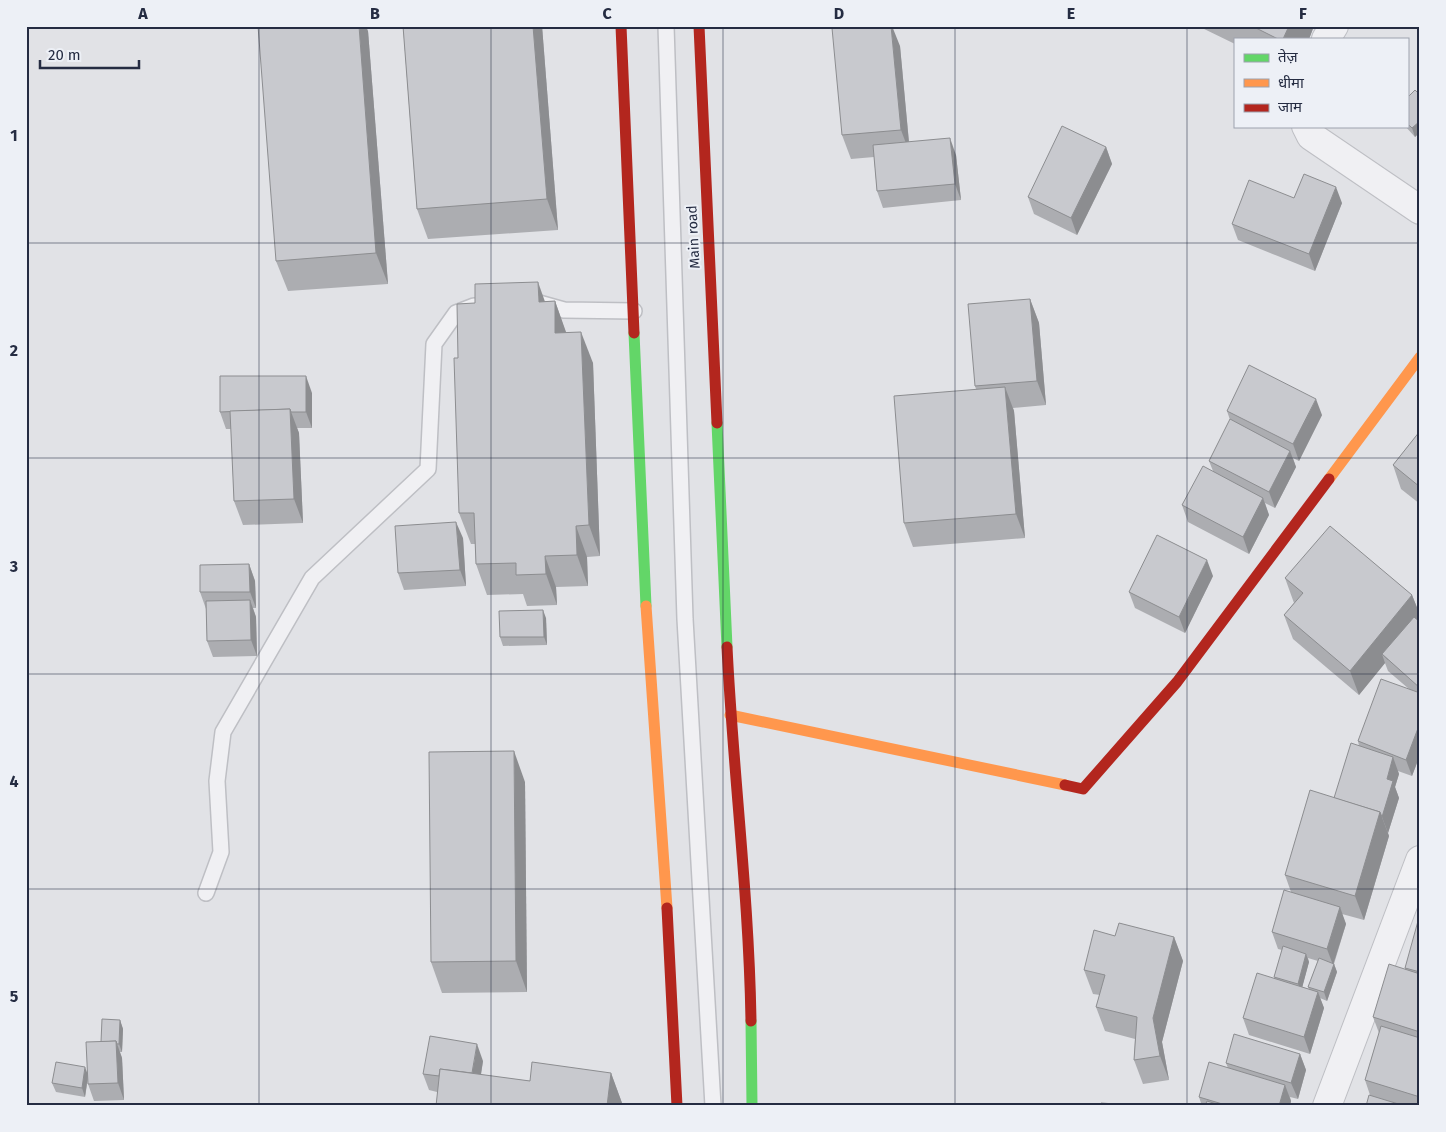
<svg xmlns="http://www.w3.org/2000/svg" width="1446" height="1132" viewBox="0 0 1446 1132" font-family="'Fira Sans','Noto Sans Devanagari',sans-serif">
<rect width="100%" height="100%" fill="#e1e2e6"/>
<g fill="none" stroke-linecap="round" stroke-linejoin="round">
<defs>
<g id="lane">
<path d="M666,26L685,619L713,1106"/>
<path d="M539,303L564,310L634,311"/>
<path d="M206,893L221,852L217,781L223,732L312,578L428,469L434,344L456,313L474,306"/>
</g>
<g id="street">
<path d="M1326,39L1334,26"/>
<path d="M1306,126L1311,136L1420,210"/>
<path d="M1327,1106L1420,860"/>
</g>
</defs>
<!-- lane casing -->
<use href="#lane" stroke="#bebfc4" stroke-width="18"/>
<!-- street casing -->
<use href="#street" stroke="#bebfc4" stroke-width="30"/>
<!-- lane -->
<use href="#lane" stroke="#f0f0f3" stroke-width="15"/>
<!-- street -->
<use href="#street" stroke="#f0f0f3" stroke-width="28"/>
<!-- fast -->
<g stroke="#63d668" stroke-width="11">
<path d="M634,333L646,606"/>
<path d="M717,423L727,647"/>
<path d="M751,1021L752,1106"/>
</g>
<!-- slow -->
<g stroke="#ff974d" stroke-width="11">
<path d="M1329,479L1420,357"/>
<path d="M646,606L667,908"/>
<path d="M730,715L1065,785"/>
</g>
<!-- jam -->
<g stroke="#b3261e" stroke-width="11">
<path d="M621,26L634,333"/>
<path d="M699,26L717,423"/>
<path d="M727,647C733,772 749,896 751,1021"/>
<path d="M1065,785L1083,789L1177,682L1329,479"/>
<path d="M667,908L677,1106"/>
</g>
</g>
<!-- wall -->
<g fill="#acadb1" fill-rule="evenodd">
<path d="M403,26H542L558,230L428,239L417,209Z"/>
<path d="M1198,26H1314L1309,39H1235V44Z"/>
<path d="M368,31L388,284L288,291L276,261Z"/>
<path d="M900,46L909,142L956,155L961,200L883,208L877,191L874,157L851,159L842,135Z"/>
<path d="M1420,95V132L1415,137L1405,126H1407V98Z"/>
<path d="M1106,147L1112,164L1077,235L1034,214L1028,197Z"/>
<path d="M1294,198L1342,203L1315,271L1238,240L1232,224Z"/>
<path d="M1030,299L1039,323L1046,405L1013,408L1014,411L1025,538L913,547L904,523L976,389L975,386Z"/>
<path d="M545,301H555L566,333L593,363L600,556L587,557L588,586L556,587L557,605L527,606L523,594L487,595L476,564L475,544H471L459,513L458,358Z"/>
<path d="M312,393V428H297L299,433L303,523L243,525L234,501L231,429H226L220,412Z"/>
<path d="M1227,411L1322,415L1299,461L1293,458L1296,467L1275,508L1265,503L1269,515L1249,554L1188,522L1182,505L1213,471L1209,461L1230,420Z"/>
<path d="M1420,431V504L1401,489L1393,465Z"/>
<path d="M463,538L466,586L404,590L398,573Z"/>
<path d="M249,564L255,581L256,608H253L256,617L257,656L213,657L207,641L206,609L200,592Z"/>
<path d="M1213,576L1185,633L1135,608L1129,592Z"/>
<path d="M1285,578L1412,595L1420,615V755L1412,776L1398,771L1399,774L1395,787L1399,798L1388,833L1389,836L1364,920L1342,914L1346,924L1334,964L1337,972L1327,1001L1320,998L1324,1008L1310,1054L1249,1035L1243,1018L1275,978L1274,977L1282,950L1278,949L1272,932L1291,892L1285,875L1334,798L1359,746L1358,741L1409,689L1388,671L1385,663L1359,695L1293,639L1284,615L1294,603ZM1308,958L1318,961L1308,987L1309,989L1302,987L1309,962Z"/>
<path d="M546,618L547,645L503,646L500,637Z"/>
<path d="M525,782L527,992L442,993L431,962Z"/>
<path d="M1420,921V1106H1366L1370,1095L1365,1080L1379,1033L1373,1017L1405,969V968Z"/>
<path d="M1115,936L1174,937L1183,961L1162,1042L1169,1080L1143,1084L1134,1060L1135,1039L1105,1031L1096,1007L1100,995L1093,994L1084,970Z"/>
<path d="M120,1020L123,1029L122,1052H120L122,1058L124,1100L94,1101L88,1084V1079L85,1097L56,1092L52,1083L88,1073L101,1042Z"/>
<path d="M1300,1054L1306,1070L1298,1099L1290,1097L1291,1101L1290,1106H1202L1199,1097L1228,1068L1226,1063Z"/>
<path d="M483,1061L481,1075L530,1081L611,1073L622,1103L437,1092L429,1090L423,1074Z"/>
</g>
<!-- shaded-wall -->
<g fill="#8c8d90">
<path d="M359,26H366L368,31L388,284L376,253Z"/>
<path d="M533,26H542L558,230L547,199Z"/>
<path d="M891,26H892L900,46L910,154L901,130Z"/>
<path d="M1289,26H1314L1309,39H1283Z"/>
<path d="M1420,121V132L1415,137L1412,128Z"/>
<path d="M950,138L956,155L961,200L955,184Z"/>
<path d="M1106,147L1112,164L1077,235L1071,218Z"/>
<path d="M1336,187L1342,203L1315,271L1309,254Z"/>
<path d="M538,282L549,313L539,302Z"/>
<path d="M1030,299L1039,323L1046,405L1037,381Z"/>
<path d="M555,301L566,332L567,364L555,333Z"/>
<path d="M581,332L593,363L600,556L589,525Z"/>
<path d="M306,376L312,393V428L306,412Z"/>
<path d="M1005,387L1014,411L1025,538L1016,514Z"/>
<path d="M1316,399L1322,415L1299,461L1293,444Z"/>
<path d="M290,409L299,433L303,523L294,499Z"/>
<path d="M1290,451L1296,467L1275,508L1269,492Z"/>
<path d="M1263,498L1269,515L1249,554L1243,537Z"/>
<path d="M456,522L463,538L466,586L460,570Z"/>
<path d="M576,526L587,557L588,586L577,555Z"/>
<path d="M545,556L556,587L557,605L546,574Z"/>
<path d="M1207,560L1213,576L1185,633L1179,617Z"/>
<path d="M249,564L255,581L256,608L250,592Z"/>
<path d="M1412,595L1420,615V621L1388,660L1382,654L1385,663L1359,695L1350,671Z"/>
<path d="M250,600L256,617L257,656L251,640Z"/>
<path d="M543,610L546,618L547,645L544,637Z"/>
<path d="M1420,723V755L1412,776L1406,760Z"/>
<path d="M514,751L525,782L527,992L516,961Z"/>
<path d="M1393,757L1399,774L1395,787L1399,798L1388,833L1382,817L1387,779Z"/>
<path d="M1380,812L1389,836L1364,920L1355,896Z"/>
<path d="M1340,907L1346,924L1333,965L1327,949Z"/>
<path d="M1174,937L1183,961L1162,1042L1169,1080L1160,1056L1153,1018Z"/>
<path d="M1306,954L1309,962L1301,992L1298,984Z"/>
<path d="M1334,964L1337,972L1327,1001L1324,992Z"/>
<path d="M1318,992L1324,1008L1310,1054L1304,1037Z"/>
<path d="M120,1020L123,1029L122,1052L119,1044Z"/>
<path d="M116,1041L122,1058L124,1100L118,1083Z"/>
<path d="M477,1044L483,1061L477,1098L471,1082Z"/>
<path d="M1300,1054L1306,1070L1298,1099L1291,1083Z"/>
<path d="M85,1067L88,1075L85,1097L82,1088Z"/>
<path d="M611,1073L622,1103V1106H607Z"/>
<path d="M1285,1085L1291,1101L1290,1106H1279Z"/>
</g>
<!-- building -->
<g fill="#c8c9ce" stroke="#8c8d90">
<path d="M258,26H359L376,253L276,261Z"/>
<path d="M403,26H533L547,199L417,209Z"/>
<path d="M852,26H891L901,130L842,135L832,28Z"/>
<path d="M1252,26H1289L1283,39H1278Z"/>
<path d="M1415,90L1420,95V121L1412,128L1407,123V98Z"/>
<path d="M1062,126L1106,147L1071,218L1028,197Z"/>
<path d="M950,138L955,184L877,191L873,145Z"/>
<path d="M1304,174L1336,187L1309,254L1232,224L1249,180L1294,198Z"/>
<path d="M538,282L539,302L555,301V333L581,332L589,525L576,526L577,555L545,556L546,574L516,575V563L476,564L474,513H459L454,358H458L457,304L475,303V284Z"/>
<path d="M1030,299L1037,381L975,386L968,304Z"/>
<path d="M1249,365L1316,399L1293,444L1227,411Z"/>
<path d="M220,376H306V412H291L290,409L220,412Z"/>
<path d="M1005,387L1016,514L904,523L894,396Z"/>
<path d="M290,409L294,499L234,501L230,411Z"/>
<path d="M1230,419L1290,451L1269,492L1209,461Z"/>
<path d="M1420,431V487L1393,465Z"/>
<path d="M1203,466L1263,498L1243,537L1182,505Z"/>
<path d="M456,522L460,570L398,573L395,526Z"/>
<path d="M1330,526L1412,595L1350,671L1284,615L1303,593L1285,578Z"/>
<path d="M1157,535L1207,560L1179,617L1129,592Z"/>
<path d="M249,564L250,592H200V565Z"/>
<path d="M250,600L251,640L207,641L206,601Z"/>
<path d="M543,610L544,637H500L499,611Z"/>
<path d="M1414,617L1420,622V688L1382,654Z"/>
<path d="M1381,679L1420,693V723L1406,760L1358,741Z"/>
<path d="M1351,743L1393,757L1387,779L1393,781L1382,817L1380,812L1334,798Z"/>
<path d="M514,751L516,961L431,962L429,752Z"/>
<path d="M1310,790L1380,812L1355,896L1285,875Z"/>
<path d="M1284,890L1340,907L1327,949L1272,932Z"/>
<path d="M1418,921H1420V972L1405,968Z"/>
<path d="M1119,923L1174,937L1153,1018L1160,1056L1134,1060L1137,1017L1096,1007L1105,975L1084,970L1094,930L1115,936Z"/>
<path d="M1283,946L1306,954L1298,984L1274,977Z"/>
<path d="M1319,958L1334,964L1324,992L1308,987Z"/>
<path d="M1389,964L1420,974V1032L1373,1017Z"/>
<path d="M1257,973L1318,992L1304,1037L1243,1018Z"/>
<path d="M102,1019L120,1020L119,1044H117L116,1041L101,1042Z"/>
<path d="M1381,1026L1420,1038V1097L1365,1080Z"/>
<path d="M1234,1034L1300,1054L1291,1083L1226,1063Z"/>
<path d="M430,1036L477,1044L472,1073L440,1069L439,1076L423,1074Z"/>
<path d="M116,1041L118,1083L88,1084L86,1042Z"/>
<path d="M56,1062L85,1067L82,1088L52,1083Z"/>
<path d="M532,1062L611,1073L607,1106H436L440,1069L530,1081Z"/>
<path d="M1209,1062L1285,1085L1279,1106H1229L1199,1097Z"/>
<path d="M1369,1095L1405,1106H1366Z"/>
<path d="M1207,1101L1223,1106H1205Z"/>
<path d="M1101,1103L1144,1106H1100Z"/>
</g>
<!-- grid -->
<path fill="none" stroke="#252c42" stroke-width="1" stroke-opacity="0.55" d="M259,26V1106M491,26V1106M723,26V1106M955,26V1106M1187,26V1106M26,243H1420M26,458H1420M26,674H1420M26,889H1420"/>
<g text-anchor="middle" stroke-width="4" stroke-linejoin="round" paint-order="stroke">
<!-- street labels -->
<g font-size="14" fill="#252c42" stroke="#edf0f6">
<text transform="translate(693 237) rotate(-93)" y="5">Main road</text>
</g>
</g>
<!-- border -->
<rect width="1446" height="1132" fill="none" stroke="#edf0f6" stroke-width="55"/>
<!-- legend -->
<rect x="1234" y="38" width="175" height="90" fill="#edf0f6" stroke="#9da2ae"/>
<rect x="1244" y="54" width="25" height="8" fill="#63d668" stroke="#9da2ae"/>
<text x="1278" y="62" font-size="15" fill="#252c42">तेज़</text>
<rect x="1244" y="79" width="25" height="8" fill="#ff974d" stroke="#9da2ae"/>
<text x="1278" y="88" font-size="15" fill="#252c42">धीमा</text>
<rect x="1244" y="104" width="25" height="8" fill="#b3261e" stroke="#9da2ae"/>
<text x="1278" y="112" font-size="15" fill="#252c42">जाम</text>
<!-- scale -->
<path d="M40 60v8h99v-8" fill="none" stroke="#252c42" stroke-width="2.5"/>
<text x="48" y="60" font-size="15" fill="#252c42" stroke="#edf0f6" stroke-width="4" paint-order="stroke">20 m</text>
<rect x="28" y="28" width="1390" height="1076" fill="none" stroke="#252c42" stroke-width="2"/>
<g font-size="16" text-anchor="middle" font-weight="bold" fill="#252c42">
<text x="143" y="19">A</text>
<text x="375" y="19">B</text>
<text x="607" y="19">C</text>
<text x="839" y="19">D</text>
<text x="1071" y="19">E</text>
<text x="1303" y="19">F</text>
<text x="14" y="141">1</text>
<text x="14" y="356">2</text>
<text x="14" y="572">3</text>
<text x="14" y="787">4</text>
<text x="14" y="1002">5</text>
</g>
</svg>
